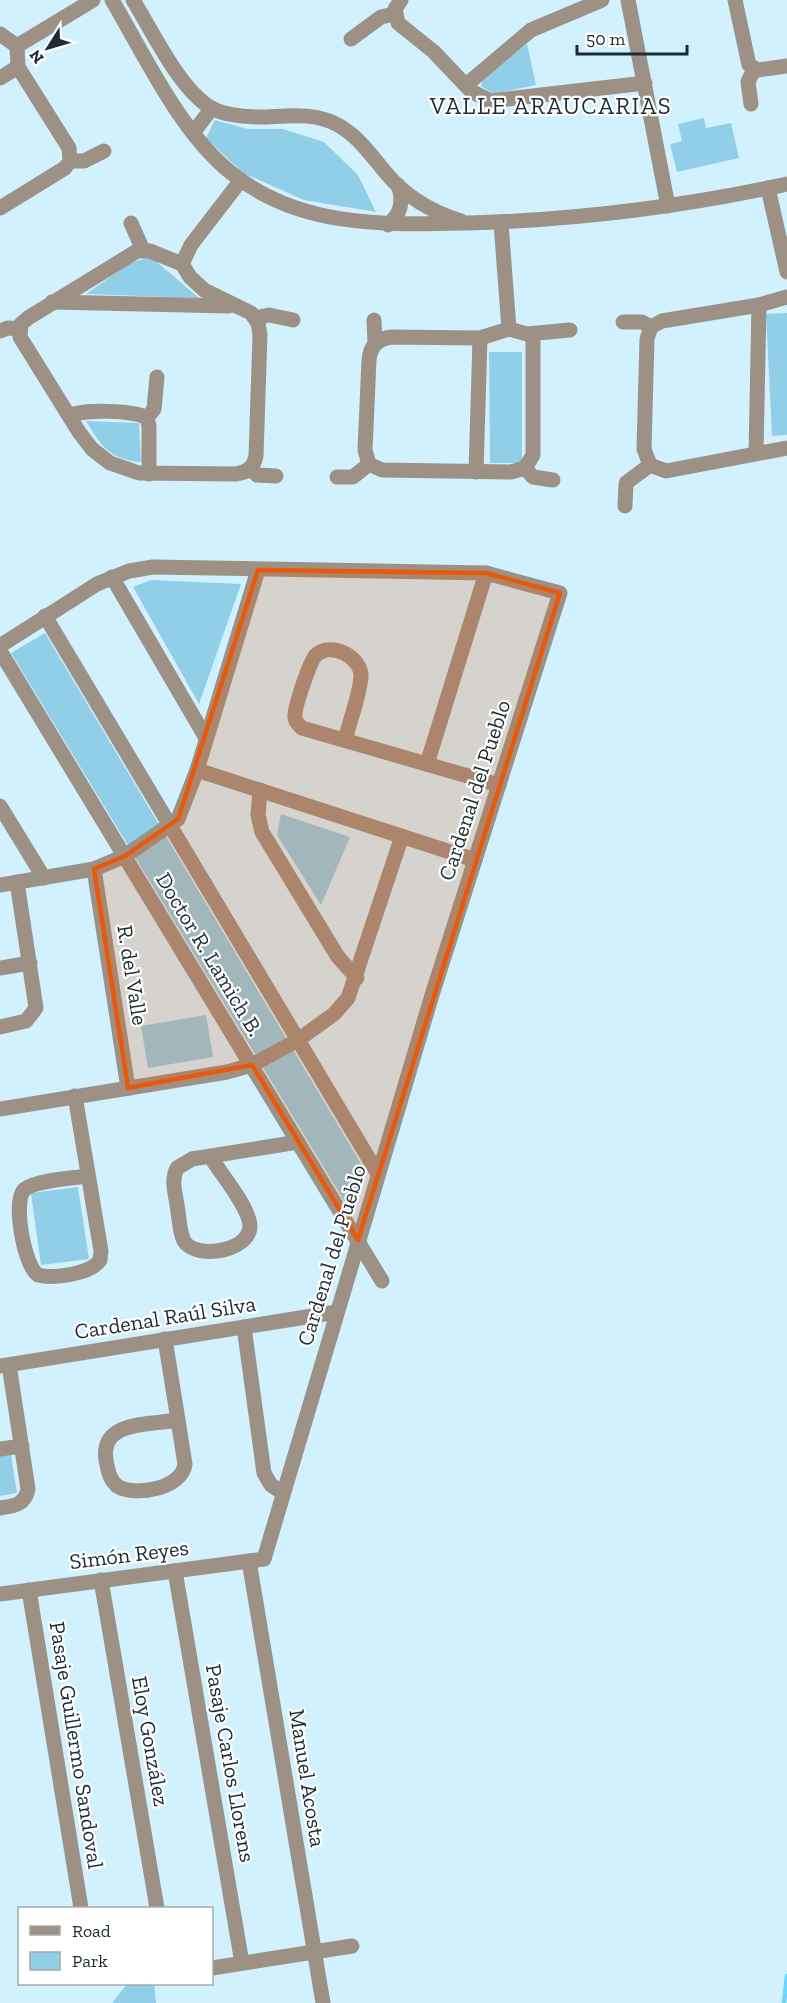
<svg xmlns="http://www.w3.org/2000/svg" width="787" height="2003" viewBox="0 0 787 2003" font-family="'Zilla Slab',serif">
<rect width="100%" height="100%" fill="#d2f1fe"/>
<!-- green -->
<g fill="#91cfe8">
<path d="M527,44L536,85L493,94L481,86L483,79Z"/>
<path d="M704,118L706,128L731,123L739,158L677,172L670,144L682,141L678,124Z"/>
<path d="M215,120L248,129H283L324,142L358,175L376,212L304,200L243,173L206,138Z"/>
<path d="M151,257L199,298L86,294L130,263Z"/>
<path d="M787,313V435L772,436L766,314Z"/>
<path d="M489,352H522V463H490Z"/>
<path d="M86,421L139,423L141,462C110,460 101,446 86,421Z"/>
<path d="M151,580L241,584L199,704L133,587Z"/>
<path d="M45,633L367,1174L348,1207L11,653Z"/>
<path d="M281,814L350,837L321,905L277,835Z"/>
<path d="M206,1015L213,1057L148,1068L141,1026Z"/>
<path d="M78,1187L89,1259L41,1265L31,1193Z"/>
<path d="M11,1455L17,1493L0,1496V1456Z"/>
<path d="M127,1984H154L156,2003H112Z"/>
</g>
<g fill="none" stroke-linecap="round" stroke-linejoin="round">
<!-- stream -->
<path stroke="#6dd5fb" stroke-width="4.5" d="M784,2003L787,1976"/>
<!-- street -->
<g stroke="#9d9186" stroke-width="15">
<path d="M112,0C145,56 179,130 230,172C299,228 384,225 468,223C576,220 681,207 787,184"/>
<path d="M133,0C153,32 180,91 213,109C228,116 246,117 262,117C289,116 314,112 338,125C359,137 371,155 386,173C406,197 432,212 461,221"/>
<path d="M401,0L395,9L398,23L434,52L471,91L490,101L645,83"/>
<path d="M628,0L668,206"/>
<path d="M735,0L749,65L758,70L787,66"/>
<path d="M0,34L17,46"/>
<path d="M351,39L381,17L394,14"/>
<path d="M0,78L18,67"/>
<path d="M466,85L531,30L602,0"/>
<path d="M751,104L748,82L754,69"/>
<path d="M193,133L212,108"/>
<path d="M70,161H84L104,151"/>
<path d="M768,188L787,272"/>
<path d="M0,208L65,168L70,161L69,148L18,67L17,46L93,0"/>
<path d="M131,223L143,250"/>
<path d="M501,223L509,329"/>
<path d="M388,225C401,214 404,201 398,185"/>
<path d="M137,251H150L182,264L190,277L204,290L251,313L258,323L260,335L256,456C254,467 247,473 235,474L139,473L110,463L92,449L79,432L20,337L21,324L28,318Z"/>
<path d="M182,264L191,245L241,180"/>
<path d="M787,297L759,305L662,321L651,327L647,339L644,449L650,465L666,471L787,448"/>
<path d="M52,302L229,306"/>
<path d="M255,318L269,315L293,320"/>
<path d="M374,320L375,344"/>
<path d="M623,322H642L651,327"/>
<path d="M0,331L8,328L20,329"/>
<path d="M533,334V455L525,468L511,472L382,470L369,464L365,450L369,360C370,347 377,339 391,337L480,338L509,329L527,334L570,330"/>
<path d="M69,416C81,409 136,410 147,418L149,426V474"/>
<path d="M147,418L154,409L157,377"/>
<path d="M756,453L759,305"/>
<path d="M525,468L533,477L553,480"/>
<path d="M250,469L257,475L276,476"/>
<path d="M476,472L480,338"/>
<path d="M337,477H353L369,464"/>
<path d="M625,506L626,483L650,465"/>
<path d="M112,577L206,738"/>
<path d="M45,616L378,1174"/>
<path d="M0,646L97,584L129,571L153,567L486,573L560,593L432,995L264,1559L0,1594"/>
<path d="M0,651L382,1281"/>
<path d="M345,740C350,720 359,698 361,677C362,657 331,641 316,655C310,661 294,708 295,717C295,722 299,725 302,728L499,785"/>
<path d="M427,764L486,573"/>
<path d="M197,770L475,860"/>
<path d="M260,790L258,815L262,832L338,957L357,978"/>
<path d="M0,806L44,878"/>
<path d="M94,869L128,1088"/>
<path d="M0,885L94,869L125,856L178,819L197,770L258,570"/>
<path d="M0,968L30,963"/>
<path d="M0,1027L26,1021L36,1008L17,882"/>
<path d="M75,1096L101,1251L100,1260C91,1274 54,1279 38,1275C24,1266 12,1200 25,1189C36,1180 73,1178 88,1176"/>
<path d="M0,1109L227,1072L252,1065L298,1040L334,1014L348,998L402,836"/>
<path d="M210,1156C221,1174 244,1201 249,1220C258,1251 196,1261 184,1241C179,1231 179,1215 177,1205C175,1192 171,1180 177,1168L192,1159L298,1142"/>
<path d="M244,1327L264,1473L271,1485L283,1493"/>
<path d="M165,1339L185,1464C182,1489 134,1497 117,1486C109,1479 108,1470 106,1460C100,1420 150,1425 178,1420"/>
<path d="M0,1366L337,1312"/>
<path d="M0,1449L22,1446"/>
<path d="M0,1508C14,1506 25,1505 28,1489L9,1365"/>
<path d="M249,1561L323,2003"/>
<path d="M175,1571L242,1963"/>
<path d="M101,1580L157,1908"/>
<path d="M29,1590L81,1908"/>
<path d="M212,1968L352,1946"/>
</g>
</g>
<!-- marked area -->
<path fill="#e8590c" fill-opacity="0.2" stroke="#e8590c" stroke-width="4.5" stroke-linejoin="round" d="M258,570L486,573L560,593L358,1240L252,1065L128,1088L94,869L125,856L178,819Z"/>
<g text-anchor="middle" stroke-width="4.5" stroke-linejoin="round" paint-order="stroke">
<!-- street labels -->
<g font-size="22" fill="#1d2c32" stroke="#fff">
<text transform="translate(474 790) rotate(-72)" y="8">Cardenal del Pueblo</text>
<text transform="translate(210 954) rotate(59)" y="8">Doctor R. Lamich B.</text>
<text transform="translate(133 975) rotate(81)" y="8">R. del Valle</text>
<text transform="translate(331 1255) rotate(-73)" y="8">Cardenal del Pueblo</text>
<text transform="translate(165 1317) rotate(-9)" y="8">Cardenal Raúl Silva</text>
<text transform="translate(129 1554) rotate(-7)" y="8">Simón Reyes</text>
<text transform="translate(151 1741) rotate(80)" y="8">Eloy González</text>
<text transform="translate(77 1745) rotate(81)" y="8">Pasaje Guillermo Sandoval</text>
<text transform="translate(231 1763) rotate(80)" y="8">Pasaje Carlos Llorens</text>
<text transform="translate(308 1778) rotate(81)" y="8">Manuel Acosta</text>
</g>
<!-- neighbourhood labels -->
<g font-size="24" letter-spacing="1.5" fill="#1d2c32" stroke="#fff">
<text x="551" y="114">VALLE ARAUCARIAS</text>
</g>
</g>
<!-- legend -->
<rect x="18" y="1907" width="195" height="78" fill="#ffffff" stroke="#a5abad" stroke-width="1.5"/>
<rect x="30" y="1926" width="30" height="9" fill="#9d9186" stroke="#a5abad" stroke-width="1.5"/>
<text x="72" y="1937" font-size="18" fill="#1d2c32">Road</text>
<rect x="30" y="1952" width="30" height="18" fill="#91cfe8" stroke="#a5abad" stroke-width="1.5"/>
<text x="72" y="1967" font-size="18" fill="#1d2c32">Park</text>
<!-- north arrow -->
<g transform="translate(48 48) rotate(233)" stroke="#ffffff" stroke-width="4.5" paint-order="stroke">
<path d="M0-4.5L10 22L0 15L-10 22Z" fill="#1d2c32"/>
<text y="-9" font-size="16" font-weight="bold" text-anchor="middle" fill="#1d2c32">N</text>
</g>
<!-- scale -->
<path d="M577 45v9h110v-9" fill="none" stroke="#1d2c32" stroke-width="3"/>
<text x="586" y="45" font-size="18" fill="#1d2c32" stroke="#ffffff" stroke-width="4.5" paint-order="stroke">50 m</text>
</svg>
